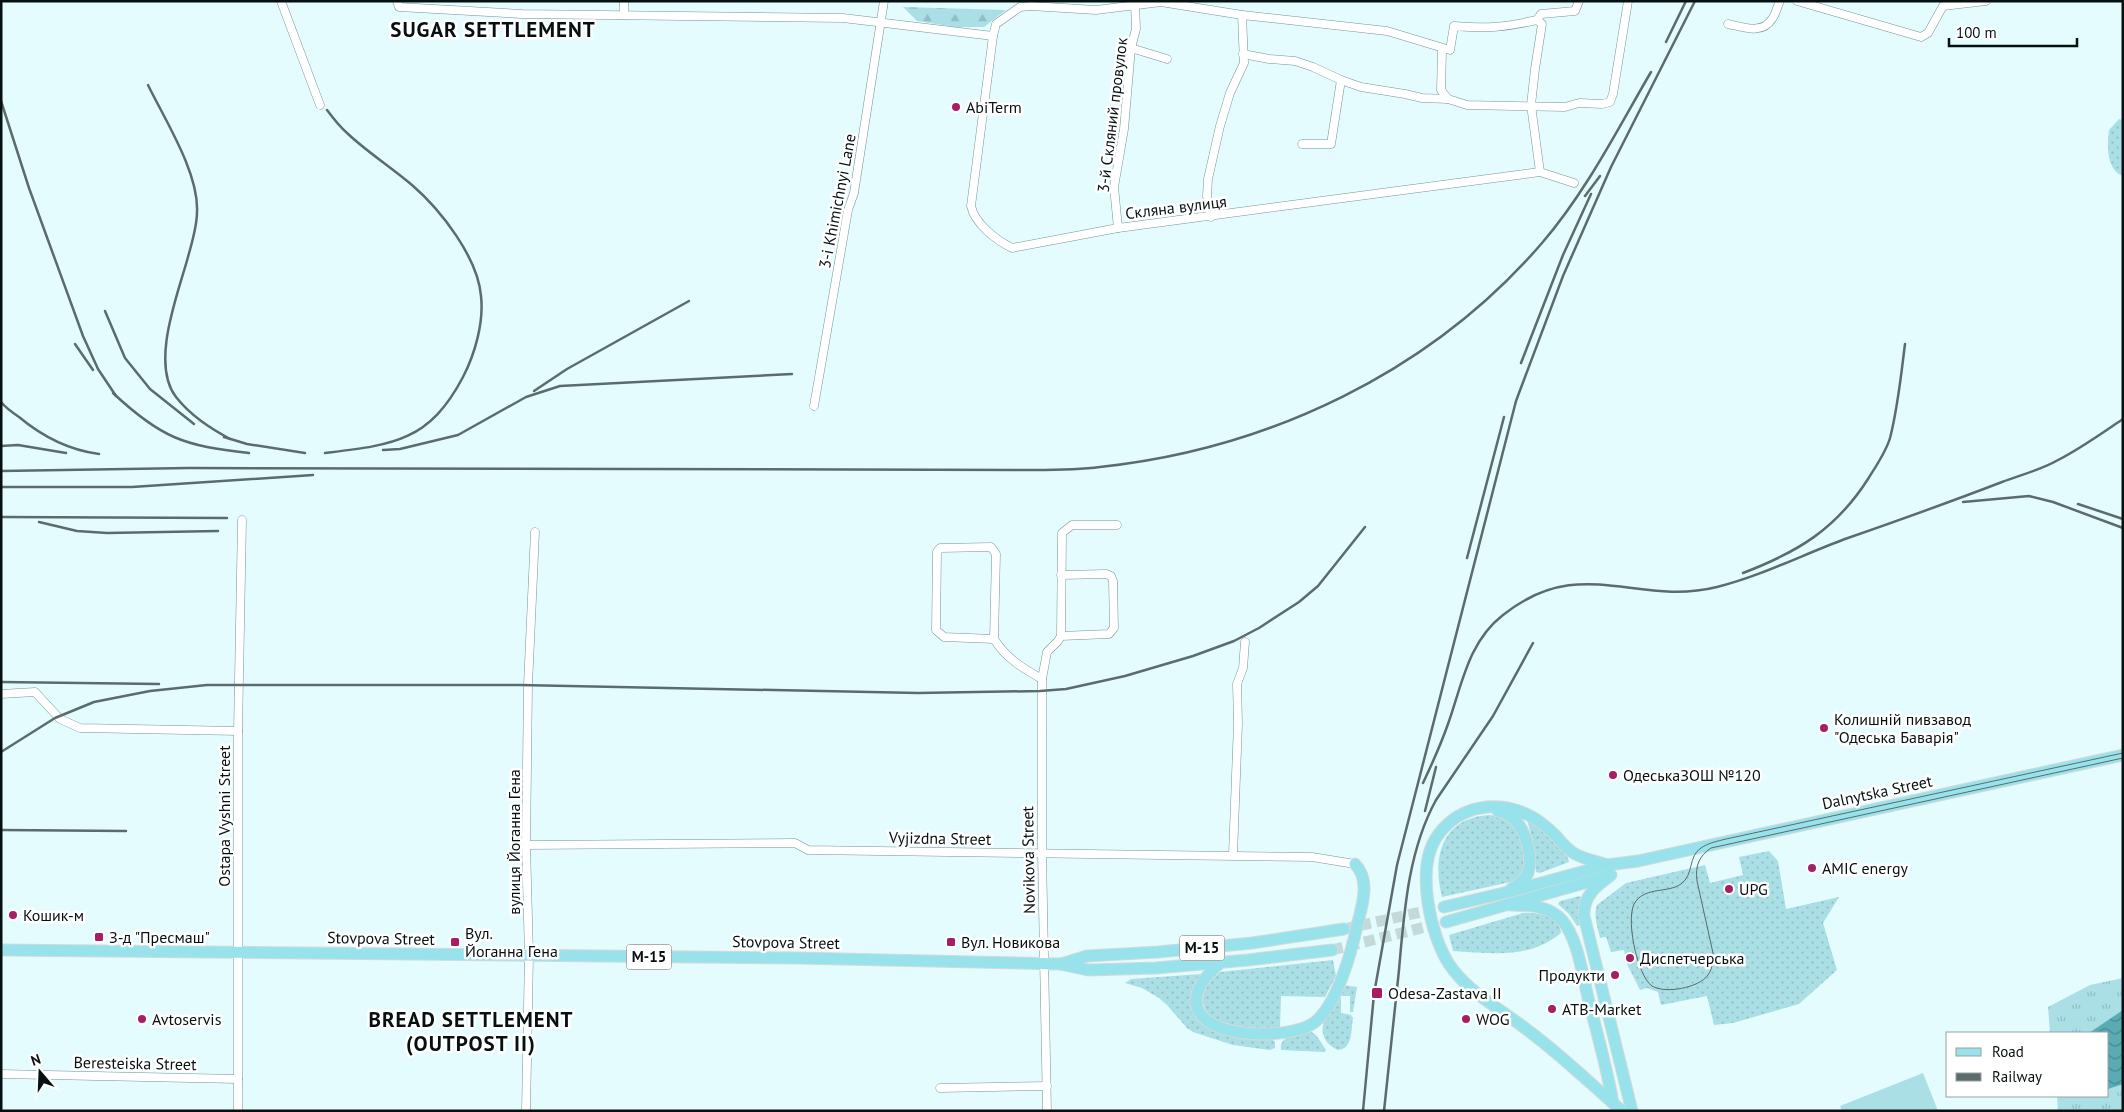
<svg xmlns="http://www.w3.org/2000/svg" width="2124" height="1112" viewBox="0 0 2124 1112" font-family="'PT Sans',sans-serif">
<defs>
<pattern id="grass-dots" width="8" height="8" patternUnits="userSpaceOnUse" patternTransform="scale(1.25)"><rect width="8" height="8" fill="#a9dfe5"/><path d="M2 2h.1M6 6h.1" fill="none" stroke="#90bec3" stroke-width="1.8" stroke-linecap="round"/></pattern>
<pattern id="forest-firs" width="22" height="20" patternUnits="userSpaceOnUse" patternTransform="scale(1.25)"><rect width="22" height="20" fill="#a9dfe5"/><path d="M5 1l3.5 6h-7zM16 11l3.5 6h-7z" fill="#90bec3"/></pattern>
<pattern id="park-tufts" width="24" height="20" patternUnits="userSpaceOnUse" patternTransform="scale(1.25)"><rect width="24" height="20" fill="#a9dfe5"/><path d="M3 7l-1-3M5 7V3M7 7l1-3M15 17l-1-3M17 17v-4M19 17l1-3" fill="none" stroke="#90bec3"/></pattern>
<pattern id="water-waves" width="16" height="10" patternUnits="userSpaceOnUse" patternTransform="scale(1.25)"><rect width="16" height="10" fill="#5babb4"/><path d="M0 5q4-4 8 0t8 0" fill="none" stroke="#498a91"/></pattern>
</defs>
<rect width="100%" height="100%" fill="#e5fcfe"/>
<!-- grass -->
<g fill="url(#grass-dots)">
<path d="M2119,119L2123,120V176C2106,170 2107,145 2109,130Z"/>
<path d="M1489,815L1499,816L1513,823C1521,840 1533,865 1515,881L1442,897C1432,858 1441,818 1489,815Z"/>
<path d="M1527,820C1537,825 1569,851 1569,862L1540,873L1536,872L1534,845Z"/>
<path d="M1769,851L1778,861L1786,909L1839,897L1823,923L1837,970L1799,1004L1733,1023L1714,1025L1707,996L1661,1005L1658,992L1647,988L1640,990L1627,964L1624,950L1611,952L1606,937L1600,938C1598,928 1593,916 1597,905L1626,883L1705,865L1710,883L1743,875L1739,857Z"/>
<path d="M1580,896L1581,897L1578,911L1581,925L1577,926L1569,914L1558,904L1560,901Z"/>
<path d="M1523,913C1537,912 1560,916 1561,933C1528,960 1492,953 1453,951L1449,935Z"/>
<path d="M1333,960L1336,976L1325,997L1281,996L1280,1028C1259,1028 1205,1031 1203,1001C1202,989 1211,980 1220,972Z"/>
<path d="M1201,974C1198,982 1193,988 1192,996C1187,1038 1244,1035 1271,1038L1275,1042V1048L1270,1050L1233,1045L1193,1032L1187,1028L1167,1005L1159,998L1142,988L1125,983L1131,979Z"/>
<path d="M1343,985L1357,987L1353,1012H1350V996H1341V1013L1351,1015L1353,1018C1351,1030 1353,1049 1338,1050C1306,1035 1332,1005 1343,985Z"/>
<path d="M1310,1031L1316,1035L1326,1050L1325,1052L1281,1050C1279,1035 1298,1034 1310,1031Z"/>
</g>
<!-- forest -->
<path fill="url(#forest-firs)" d="M903,7L1006,10L984,27H955L917,21Z"/>
<!-- park -->
<path fill="url(#park-tufts)" d="M2123,978V1111H2058L2057,1096H2108V1033H2050L2048,1007L2090,985Z"/>
<!-- pitch -->
<path fill="#a9dfe5" d="M1923,1073L1938,1111H1842L1840,1106Z"/>
<!-- water -->
<path fill="url(#water-waves)" d="M2123,1010V1084L2108,1089V1033H2089Z"/>
<g fill="none" stroke-linecap="round" stroke-linejoin="round">
<!-- primary-tunnel -->
<g stroke="#c4d9da" stroke-width="11" stroke-dasharray="11 5.5" stroke-linecap="butt">
<path d="M1344,929L1444,907"/>
<path d="M1332,950L1446,922"/>
</g>
<defs>
<g id="street">
<path d="M281,1L320,105"/>
<path d="M397,1L399,7L522,14L843,18L993,36L996,24L1020,7L1031,6L1096,10L1161,2L1242,15L1387,31L1450,50L1454,26C1488,29 1505,27 1537,20L1541,14L1575,11L1579,1"/>
<path d="M624,1V15"/>
<path d="M1797,1L1921,37L1928,33L1943,6L1986,1"/>
<path d="M1537,20L1542,24L1535,69L1531,105L1540,172"/>
<path d="M1728,24C1743,27 1762,35 1772,19C1776,14 1777,7 1780,1"/>
<path d="M993,36L971,206C975,224 996,240 1012,248L1118,228L1540,172L1574,183"/>
<path d="M1131,48L1167,59"/>
<path d="M1442,49L1441,90L1448,99"/>
<path d="M1243,54L1269,59L1295,61L1313,67L1341,80L1361,87L1405,94L1422,98L1448,99L1467,105L1565,107L1579,103L1602,104L1610,102L1613,94L1628,1"/>
<path d="M1302,144H1331L1341,80"/>
<path d="M1211,217L1207,196L1208,179L1220,126L1230,93L1244,63L1242,15"/>
<path d="M1118,228L1114,187L1124,129L1131,48L1136,29L1135,5"/>
<path d="M814,406L848,210L854,193L884,1"/>
<path d="M1061,636L1109,634L1114,628L1113,581L1111,576L1106,574L1061,575"/>
<path d="M994,639L996,554L991,547L940,548L937,552L936,630L944,637L994,639C1006,658 1022,668 1042,679"/>
<path d="M1,694L35,692L60,719L80,728L238,731"/>
<path d="M526,845L795,843L808,850L1312,857L1355,864"/>
<path d="M1233,855L1238,723L1237,684L1243,668L1245,642"/>
<path d="M1,1074L238,1079"/>
<path d="M940,1088L1047,1086"/>
<path d="M238,1111V731L242,520"/>
<path d="M526,1111L529,955L526,845L528,685L535,532"/>
<path d="M1047,1111L1042,853V679L1047,652L1058,641L1061,636L1062,533L1072,525H1117"/>
</g>
<g id="primary">
<path d="M1498,811C1505,813 1511,816 1515,820C1526,831 1533,858 1528,873C1525,880 1518,885 1511,889"/>
<path d="M1607,865C1596,861 1582,859 1572,852C1566,848 1561,842 1556,836C1542,822 1528,812 1508,808C1479,803 1452,813 1436,838C1416,869 1430,935 1449,964C1468,993 1504,1011 1530,1032C1562,1056 1591,1084 1622,1111"/>
<path d="M1611,875C1596,886 1583,896 1584,916L1632,1111"/>
<path d="M1510,905C1528,905 1547,905 1561,919C1578,937 1583,978 1589,1002C1598,1036 1607,1069 1613,1103"/>
<path d="M1444,907L1508,892L1607,865L1638,861L2123,755"/>
<path d="M1446,922L1605,877"/>
<path d="M1,950L797,958L1060,964L1088,970L1156,968L1248,960L1332,950"/>
<path d="M1221,962C1213,970 1203,978 1199,988C1177,1041 1290,1042 1315,1022C1337,1004 1351,954 1357,926C1362,906 1371,880 1355,864"/>
<path d="M1061,964L1087,956L1158,952L1252,943L1344,929"/>
</g>
</defs>
<!-- street casing -->
<use href="#street" stroke="#799295" stroke-width="9"/>
<!-- primary casing -->
<use href="#primary" stroke="#d7d9d9" stroke-width="13"/>
<!-- street -->
<use href="#street" stroke="#fff" stroke-width="8"/>
<!-- primary -->
<use href="#primary" stroke="#98e3eb" stroke-width="11"/>
<!-- tram -->
<path stroke="#5c6b6c" stroke-width="1" d="M2123,753L1726,839C1718,841 1708,843 1701,848C1688,856 1694,875 1681,884C1668,893 1647,887 1636,901C1624,914 1637,976 1652,986C1665,994 1699,988 1708,975C1713,968 1713,960 1713,953L1697,881C1695,866 1699,856 1711,848L2123,758"/>
<!-- rail -->
<g stroke="#5c6b6c" stroke-width="2.5">
<path d="M1666,42L1686,1"/>
<path d="M148,85C165,120 199,173 197,212C197,227 192,242 188,257C178,294 150,363 176,397C191,416 210,428 230,439"/>
<path d="M1,101L29,188L83,336L98,369L116,396"/>
<path d="M1585,196L1600,176"/>
<path d="M105,311L125,358L150,389L194,424"/>
<path d="M75,344L93,370"/>
<path d="M1521,363L1563,255L1591,194"/>
<path d="M534,391L567,369L689,301"/>
<path d="M113,393C161,438 184,446 249,453"/>
<path d="M1,402C6,408 13,413 19,417C43,437 68,450 99,454"/>
<path d="M224,437L247,444L305,453"/>
<path d="M1,446L18,445L66,453"/>
<path d="M383,450L400,449L458,435L526,397L560,386L792,374"/>
<path d="M325,453C392,445 429,442 463,377C475,354 484,322 481,296C478,258 441,210 412,185C391,167 367,152 347,133C339,126 333,118 327,110"/>
<path d="M1,471L189,468L1034,470C1056,470 1078,470 1100,467C1269,449 1431,372 1542,243C1586,192 1617,130 1651,72"/>
<path d="M1,487H132L313,475"/>
<path d="M1963,502L2029,496L2053,502L2123,528"/>
<path d="M2078,504L2123,519"/>
<path d="M1,517L227,518"/>
<path d="M39,522L77,531L107,533L218,531"/>
<path d="M1467,558L1504,417"/>
<path d="M1743,573C1798,552 1836,529 1868,479C1876,466 1886,452 1890,438C1898,407 1901,375 1905,344"/>
<path d="M1,682L159,684"/>
<path d="M1,752L55,718L94,702L150,691L207,685H520L918,693L1040,691L1066,689L1125,676L1193,656L1234,641L1259,628L1299,602L1318,586L1365,527"/>
<path d="M1423,783C1432,764 1441,744 1448,724C1462,685 1468,642 1503,615C1581,553 1635,607 1717,587C1761,576 1802,555 1845,539C1897,521 1950,502 2002,482C2020,475 2041,470 2058,460C2080,449 2102,433 2123,419"/>
<path d="M1425,811L1436,767"/>
<path d="M1,830L126,831"/>
<path d="M1363,1111L1374,994L1397,865L1516,401L1563,276L1611,167L1695,1"/>
<path d="M1384,1111C1389,1064 1394,1017 1399,970C1404,913 1408,851 1436,800L1493,716L1533,643"/>
</g>
</g>
<!-- markers -->
<g fill="#a71e64" stroke="#fff" stroke-width="2">
<circle cx="956" cy="107" r="5"/>
<circle cx="1824" cy="728" r="5"/>
<circle cx="1613" cy="775" r="5"/>
<circle cx="1812" cy="868" r="5"/>
<circle cx="1729" cy="889" r="5"/>
<circle cx="13" cy="915" r="5"/>
<rect x="94" y="932" width="10" height="10" rx="2.5"/>
<rect x="450" y="937" width="10" height="10" rx="2.5"/>
<rect x="946" y="937" width="10" height="10" rx="2.5"/>
<circle cx="1630" cy="958" r="5"/>
<circle cx="1615" cy="975" r="5"/>
<rect x="1371" y="987" width="12" height="12" rx="2.5"/>
<circle cx="1552" cy="1009" r="5"/>
<circle cx="142" cy="1019" r="5"/>
<circle cx="1466" cy="1019" r="5"/>
</g>
<g text-anchor="middle" stroke-width="5" stroke-linejoin="round" paint-order="stroke">
<!-- shield labels -->
<g fill="#fff" stroke="#515858" stroke-width="1">
<rect x="1179.5" y="935.5" width="45" height="25" rx="4"/>
<rect x="626.5" y="944.5" width="45" height="25" rx="4"/>
</g>
<g font-size="15" font-weight="bold" fill="#071011">
<text x="1202" y="953">М-15</text>
<text x="649" y="962">М-15</text>
</g>
<!-- poi labels -->
<g font-size="16" fill="#071011" stroke="#fff" text-anchor="start">
<text x="966" y="113">AbiTerm</text>
<text x="1834" y="725">Колишній пивзавод<tspan x="1834" dy="18">"Одеська Баварія"</tspan></text>
<text x="1623" y="781">ОдеськаЗОШ №120</text>
<text x="1822" y="874">AMIC energy</text>
<text x="1739" y="895">UPG</text>
<text x="23" y="921">Кошик-м</text>
<text x="465" y="939">Вул.<tspan x="465" dy="18">Йоганна Гена</tspan></text>
<text x="109" y="943">З-д "Пресмаш"</text>
<text x="961" y="948">Вул. Новикова</text>
<text x="1640" y="964">Диспетчерська</text>
<text x="1605" y="981" text-anchor="end">Продукти</text>
<text x="1388" y="999">Odesa-Zastava II</text>
<text x="1562" y="1015">ATB-Market</text>
<text x="152" y="1025">Avtoservis</text>
<text x="1476" y="1025">WOG</text>
</g>
<!-- street labels -->
<g font-size="16" fill="#071011" stroke="#fff">
<text transform="translate(1112 115) rotate(-83)" y="6">3-й Скляний провулок</text>
<text transform="translate(837 201) rotate(-79)" y="6">3-i Khimichnyi Lane</text>
<text transform="translate(1176 207) rotate(-7)" y="6">Скляна вулиця</text>
<text transform="translate(1877 792) rotate(-12)" y="6">Dalnytska Street</text>
<text transform="translate(224 816) rotate(-90)" y="6">Ostapa Vyshni Street</text>
<text transform="translate(940 838) rotate(1)" y="6">Vyjizdna Street</text>
<text transform="translate(514 842) rotate(-90)" y="6">вулиця Йоганна Гена</text>
<text transform="translate(1028 860) rotate(-91)" y="6">Novikova Street</text>
<text transform="translate(381 938) rotate(1)" y="6">Stovpova Street</text>
<text transform="translate(786 942) rotate(1)" y="6">Stovpova Street</text>
<text transform="translate(135 1063) rotate(1)" y="6">Beresteiska Street</text>
</g>
<!-- district labels -->
<g font-size="21" font-weight="bold" letter-spacing="1" fill="#071011" stroke="#fff">
<text x="493" y="37">SUGAR SETTLEMENT</text>
<text x="471" y="1027">BREAD SETTLEMENT<tspan x="471" dy="24">(OUTPOST II)</tspan></text>
</g>
</g>
<!-- border -->
<rect width="2124" height="1112" fill="none" stroke="#071011" stroke-width="5"/>
<!-- legend -->
<rect x="1946" y="1032" width="162" height="65" fill="#ffffff" stroke="#9c9fa0"/>
<rect x="1956" y="1048" width="25" height="8" fill="#98e3eb" stroke="#9c9fa0"/>
<text x="1992" y="1057" font-size="15" fill="#071011">Road</text>
<rect x="1956" y="1073" width="25" height="8" fill="#5c6b6c" stroke="#9c9fa0"/>
<text x="1992" y="1082" font-size="15" fill="#071011">Railway</text>
<!-- north arrow -->
<g transform="translate(40 1072) rotate(341)" stroke="#ffffff" stroke-width="4" paint-order="stroke">
<path d="M0-4L9 19L0 12L-9 19Z" fill="#071011"/>
<text y="-8" font-size="14" font-weight="bold" text-anchor="middle" fill="#071011">N</text>
</g>
<!-- scale -->
<path d="M1949 38v8h128v-8" fill="none" stroke="#071011" stroke-width="2.5"/>
<text x="1956" y="38" font-size="15" fill="#071011" stroke="#ffffff" stroke-width="4" paint-order="stroke">100 m</text>
</svg>
